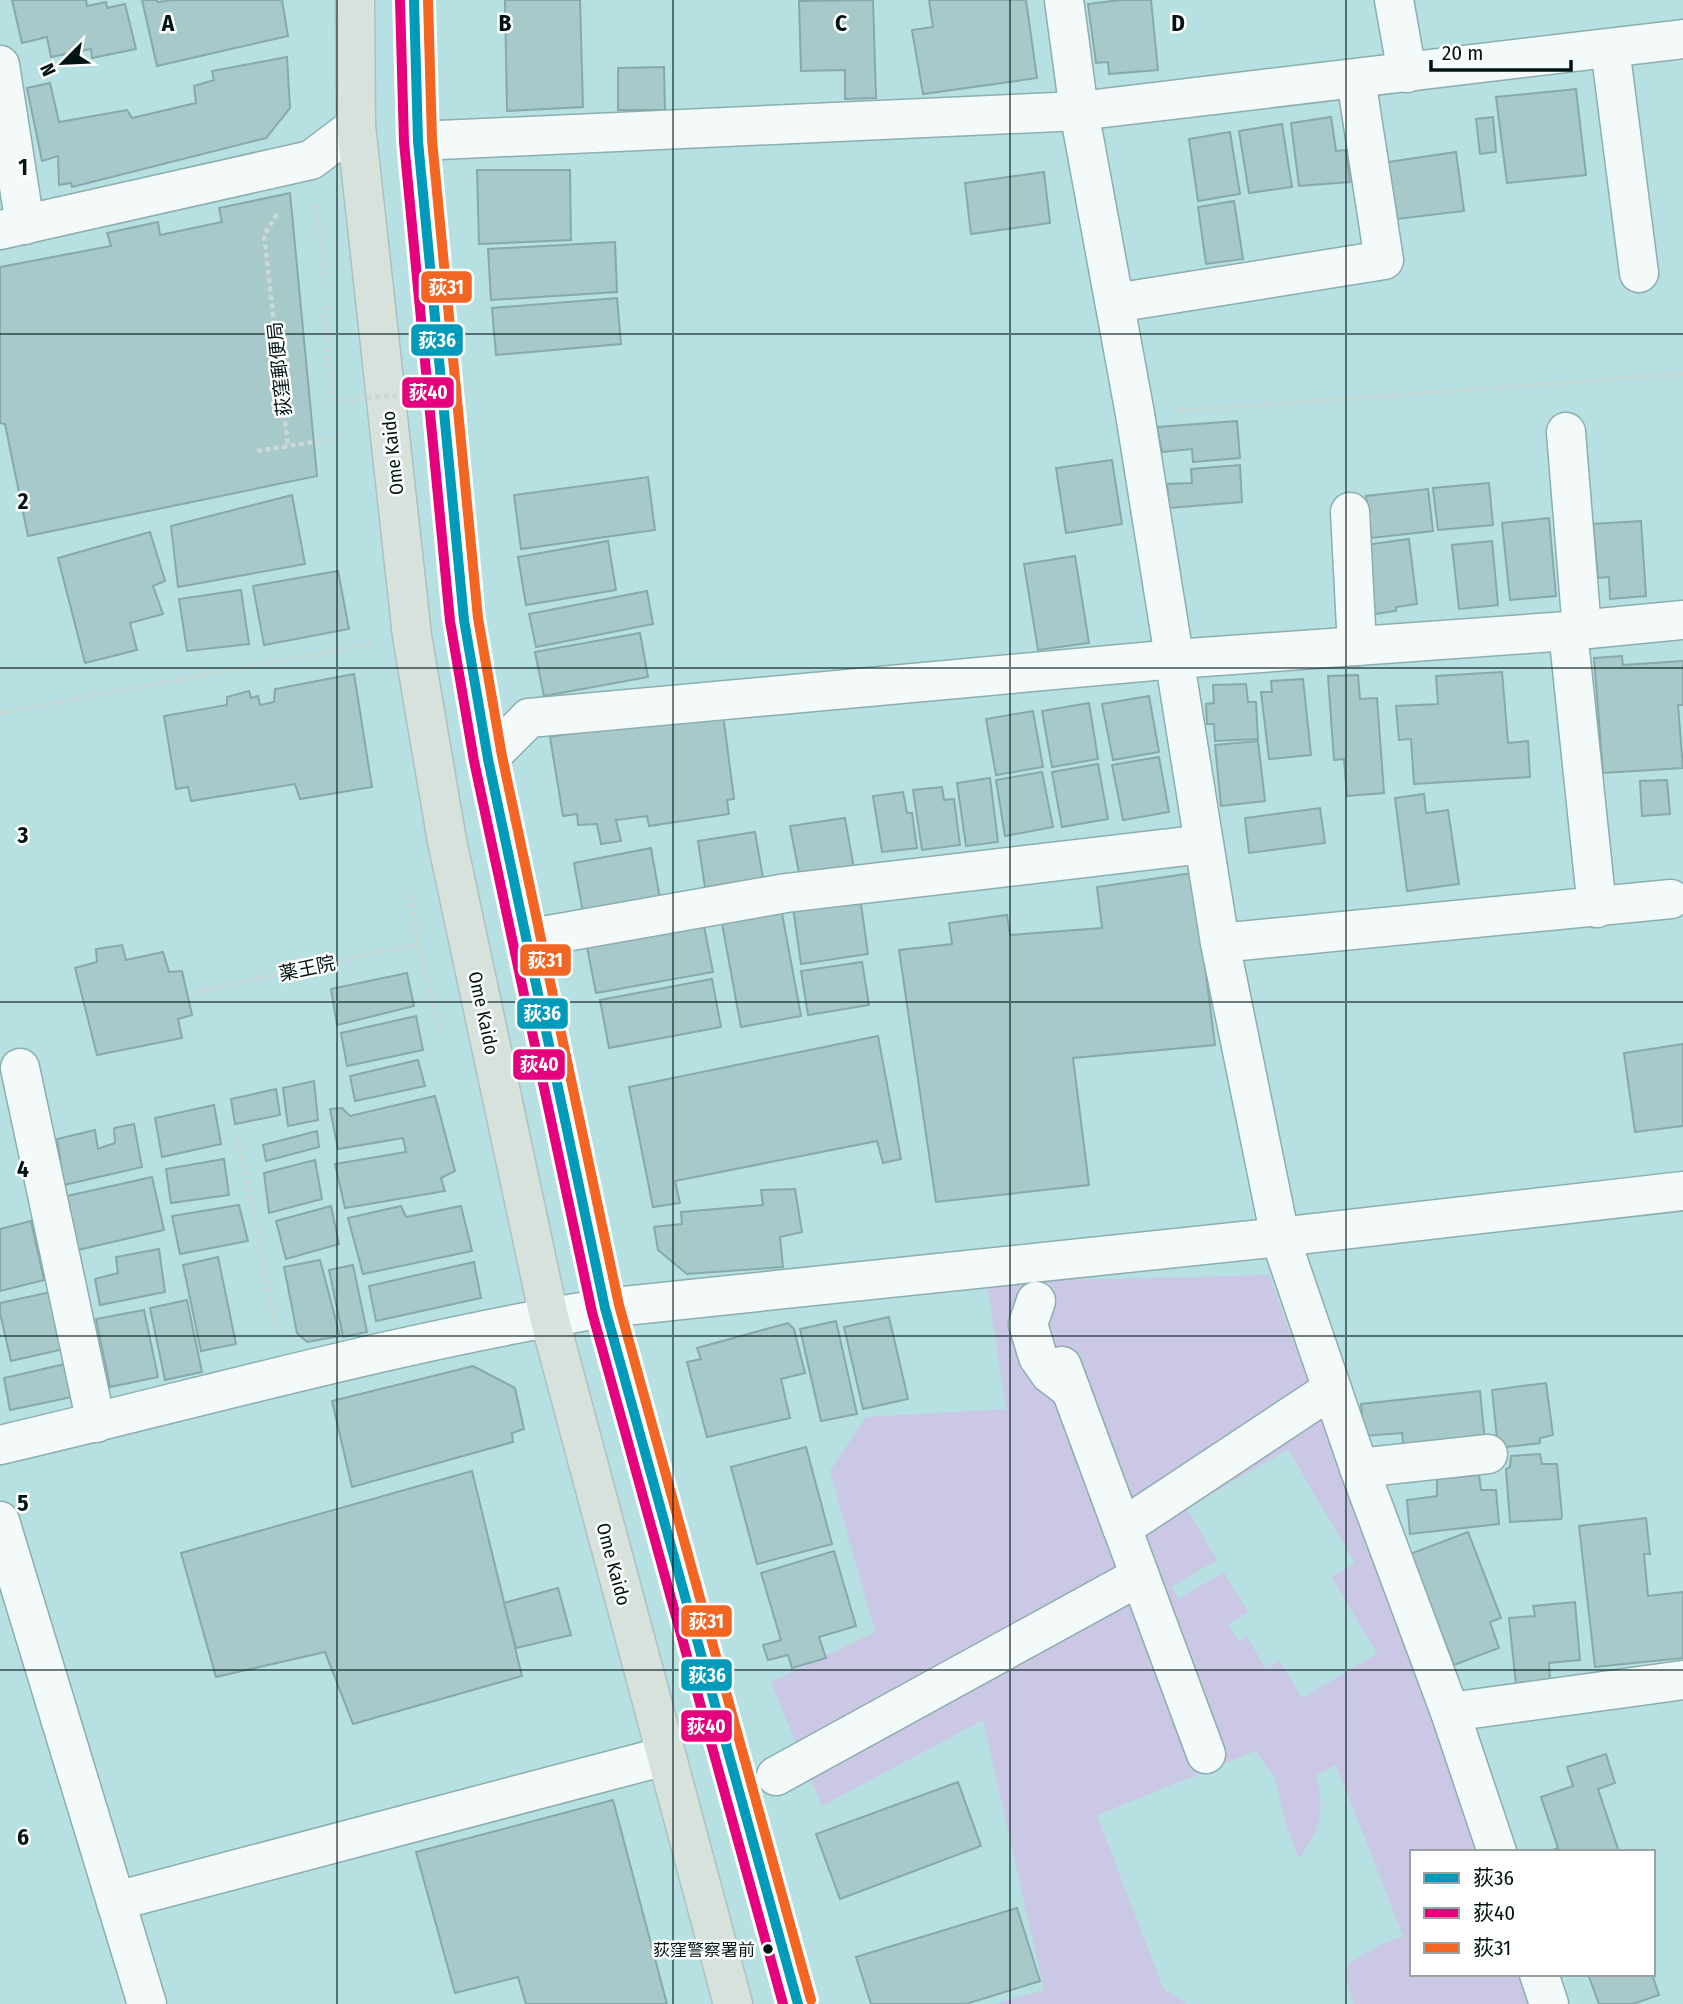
<svg xmlns="http://www.w3.org/2000/svg" width="1683" height="2004" viewBox="0 0 1683 2004" font-family="'Fira Sans Condensed','Noto Sans JP',sans-serif">
<rect width="100%" height="100%" fill="#b6e0e1"/>
<!-- green -->
<path fill="#cbc8e6" fill-rule="evenodd" d="M1269,1275L1481,1852H1412V1974H1526L1537,2004H1354L1345,1976L1349,1963L1380,1945L1403,1936L1336,1765L1317,1774C1324,1814 1322,1825 1299,1859L1287,1828L1275,1778L1256,1751L1097,1815L1163,1988L1186,2004H995L1044,1990L983,1720L822,1806L771,1682L875,1632L830,1471L866,1417L1006,1409L987,1282ZM1288,1449L1355,1563L1332,1577L1377,1654L1302,1698L1280,1661L1266,1669L1246,1635L1239,1642L1228,1625L1248,1612L1224,1572L1179,1599L1172,1587L1217,1560L1187,1509Z"/>
<!-- building -->
<g fill="#a8c9ca" stroke="#87a9a9" stroke-width="2">
<path d="M12,0H86L87,6L106,2L107,8L125,4L136,49L92,58L91,49L51,57L47,37L22,43Z"/>
<path d="M142,0H156L158,2L172,0H282L288,36L157,66Z"/>
<path d="M505,0H580L583,107L507,111Z"/>
<path d="M873,0L876,98L845,99V70L801,71L799,1Z"/>
<path d="M929,0H1026L1037,78L923,94L912,30L933,27Z"/>
<path d="M1121,0H1151L1158,70L1109,74L1108,62L1096,63L1088,4Z"/>
<path d="M287,57L290,108L266,138L72,187L71,183L59,185L58,156L42,161L27,88L50,83L59,122L127,110L132,118L196,103L194,86L214,80L212,71Z"/>
<path d="M664,67L665,110H618V68Z"/>
<path d="M1576,89L1586,175L1507,183L1496,97Z"/>
<path d="M1331,117L1336,151L1346,150L1350,182L1299,186L1291,123Z"/>
<path d="M1493,117L1496,152L1480,154L1476,119Z"/>
<path d="M1282,124L1292,187L1249,193L1239,131Z"/>
<path d="M1230,132L1240,194L1198,201L1189,139Z"/>
<path d="M1456,152L1464,211L1389,220L1381,163Z"/>
<path d="M477,170H570L571,240L479,244Z"/>
<path d="M1044,172L1050,223L971,234L965,183Z"/>
<path d="M290,193L317,476L28,536L5,424L0,423V267L111,246L107,233L158,222L160,235L222,222L219,208Z"/>
<path d="M1234,201L1243,259L1206,264L1198,207Z"/>
<path d="M615,242L617,292L491,300L488,249Z"/>
<path d="M617,298L621,344L496,355L492,308Z"/>
<path d="M1237,421L1240,458L1193,462L1192,449L1162,452L1157,427Z"/>
<path d="M1112,460L1122,524L1066,533L1056,468Z"/>
<path d="M1240,465L1242,502L1169,508L1167,484L1192,483L1191,469Z"/>
<path d="M648,477L655,530L521,549L514,495Z"/>
<path d="M1489,483L1493,525L1438,530L1433,488Z"/>
<path d="M1428,489L1433,531L1371,538L1366,496Z"/>
<path d="M292,495L305,564L178,587L171,526Z"/>
<path d="M1549,518L1556,596L1510,600L1502,523Z"/>
<path d="M1641,521L1646,596L1610,599L1609,577L1598,578L1593,524Z"/>
<path d="M150,532L165,581L153,586L163,614L130,623L137,650L85,663L58,558Z"/>
<path d="M1409,539L1417,604L1396,607V611L1374,614L1365,545Z"/>
<path d="M608,541L616,590L526,605L518,557Z"/>
<path d="M1492,541L1498,605L1459,609L1452,545Z"/>
<path d="M1075,556L1089,643L1038,650L1024,564Z"/>
<path d="M338,571L349,629L264,645L253,586Z"/>
<path d="M241,590L249,644L187,651L179,599Z"/>
<path d="M647,591L653,624L536,647L529,614Z"/>
<path d="M640,633L648,677L544,696L535,652Z"/>
<path d="M1622,656L1623,665L1683,661V705H1678L1683,768L1603,773L1594,658Z"/>
<path d="M1502,672L1508,743L1528,741L1530,777L1414,784L1411,739L1399,740L1396,706L1438,704L1436,676Z"/>
<path d="M354,674L372,787L300,799L295,784L191,801L188,787L176,789L164,716L227,705V697L249,691L251,698L258,696L260,705L274,702L275,689Z"/>
<path d="M1358,675L1360,699L1377,698L1384,793L1347,796L1344,759L1334,760L1328,676Z"/>
<path d="M1303,679L1311,755L1269,759L1261,692H1272L1271,681Z"/>
<path d="M1246,684L1248,702H1256L1258,739L1215,741L1214,724H1207L1206,704L1214,703L1213,685Z"/>
<path d="M1149,696L1159,752L1113,760L1102,704Z"/>
<path d="M1089,703L1098,759L1052,767L1042,711Z"/>
<path d="M1033,711L1043,767L996,775L986,719Z"/>
<path d="M723,714L734,799L727,800L729,814L649,826L647,816L616,820L621,841L601,844L597,824L578,825L577,814L563,816L550,737L663,717Z"/>
<path d="M1258,741L1265,801L1221,806L1215,745Z"/>
<path d="M1159,757L1169,812L1123,820L1112,765Z"/>
<path d="M1098,764L1108,819L1062,827L1052,772Z"/>
<path d="M1042,772L1053,827L1005,836L996,780Z"/>
<path d="M990,778L998,842L966,846L957,783Z"/>
<path d="M1667,780L1670,814L1642,816L1640,781Z"/>
<path d="M942,787L944,800L954,799L960,845L922,850L913,790Z"/>
<path d="M903,792L907,813H912L917,848L882,852L873,796Z"/>
<path d="M1424,794L1426,813L1448,810L1459,884L1407,891L1395,798Z"/>
<path d="M1320,808L1325,843L1249,853L1245,818Z"/>
<path d="M845,818L854,869L800,878L790,826Z"/>
<path d="M755,832L763,878L705,887L698,841Z"/>
<path d="M651,848L660,899L583,913L574,863Z"/>
<path d="M1193,873L1215,1045L1073,1058L1089,1185L936,1202L899,950L952,944L949,923L1007,915L1010,935L1102,928L1097,887Z"/>
<path d="M860,897L868,954L801,964L793,907Z"/>
<path d="M781,908L801,1016L741,1027L721,918Z"/>
<path d="M703,921L713,972L596,993L586,942Z"/>
<path d="M122,945L126,960L163,952L169,972L182,971L192,1015L178,1019L182,1038L97,1055L75,968L97,962L96,949Z"/>
<path d="M862,962L869,1005L808,1015L801,971Z"/>
<path d="M407,973L414,1006L337,1025L331,989Z"/>
<path d="M712,979L721,1027L609,1048L600,1000Z"/>
<path d="M416,1016L423,1050L347,1066L341,1033Z"/>
<path d="M878,1036L901,1159L883,1163L877,1141L675,1181L680,1203L653,1207L629,1087Z"/>
<path d="M1683,1044V1126L1635,1132L1624,1053Z"/>
<path d="M418,1060L425,1086L355,1101L350,1076Z"/>
<path d="M314,1081L318,1120L288,1126L283,1088Z"/>
<path d="M276,1089L280,1115L235,1124L231,1099Z"/>
<path d="M435,1096L455,1171L441,1178L445,1191L345,1208L335,1164L406,1152L403,1138L338,1149L330,1109L342,1108L350,1116Z"/>
<path d="M214,1105L221,1144L162,1157L155,1118Z"/>
<path d="M134,1124L142,1167L64,1185L57,1139L95,1130L98,1149L115,1143L114,1128Z"/>
<path d="M317,1131L319,1147L266,1161L263,1145Z"/>
<path d="M224,1159L229,1195L171,1203L166,1169Z"/>
<path d="M315,1160L322,1199L269,1213L264,1173Z"/>
<path d="M152,1177L164,1230L78,1250L67,1196Z"/>
<path d="M795,1189L802,1232L780,1237L783,1267L687,1274L658,1250L654,1227L682,1224L681,1212L763,1205L761,1190Z"/>
<path d="M239,1205L248,1241L180,1254L172,1216Z"/>
<path d="M331,1206L339,1244L286,1259L276,1221Z"/>
<path d="M401,1206L406,1217L461,1206L472,1251L363,1274L348,1218Z"/>
<path d="M31,1221L44,1280L0,1291V1229Z"/>
<path d="M159,1249L165,1292L100,1305L95,1279L118,1273L116,1257Z"/>
<path d="M218,1257L236,1344L201,1351L183,1265Z"/>
<path d="M320,1260L340,1336L307,1342L297,1333L284,1267Z"/>
<path d="M474,1262L481,1298L376,1321L369,1286Z"/>
<path d="M353,1265L367,1332L343,1337L329,1270Z"/>
<path d="M51,1292L64,1349L11,1361L0,1313V1303Z"/>
<path d="M187,1300L202,1372L165,1380L150,1308Z"/>
<path d="M144,1310L158,1377L110,1387L96,1319Z"/>
<path d="M889,1317L908,1399L863,1409L844,1327Z"/>
<path d="M836,1321L857,1414L821,1421L800,1329Z"/>
<path d="M788,1323L794,1329L805,1373L781,1379L790,1418L707,1437L687,1362L701,1359L697,1348Z"/>
<path d="M65,1364L72,1397L10,1410L4,1378Z"/>
<path d="M473,1366L515,1388L524,1429L512,1433L513,1442L352,1487L332,1401Z"/>
<path d="M1546,1383L1553,1435L1540,1438V1443L1498,1448L1492,1390Z"/>
<path d="M1480,1391L1485,1442L1404,1451L1402,1433L1364,1436L1361,1404Z"/>
<path d="M806,1447L832,1544L757,1564L731,1467Z"/>
<path d="M1540,1454L1542,1464H1557L1562,1516L1561,1519L1510,1522L1506,1469L1510,1467L1511,1456Z"/>
<path d="M472,1471L522,1676L353,1724L325,1652L216,1677L181,1553Z"/>
<path d="M1479,1475L1481,1490H1496L1499,1524L1410,1534L1407,1500L1437,1496V1479Z"/>
<path d="M1646,1518L1650,1554H1644L1648,1596L1683,1592V1658L1595,1667L1579,1526Z"/>
<path d="M1468,1532L1501,1618L1490,1622L1499,1648L1454,1665L1410,1554Z"/>
<path d="M834,1551L856,1626L819,1637L826,1658L792,1668L788,1655L768,1660L763,1645L781,1640L761,1573Z"/>
<path d="M558,1588L571,1635L516,1648L504,1603Z"/>
<path d="M1575,1602L1580,1660L1549,1663L1550,1681L1516,1685L1509,1618L1535,1616L1533,1606Z"/>
<path d="M1606,1754L1615,1783L1598,1789L1619,1852H1547L1558,1848L1541,1797L1573,1786L1567,1767Z"/>
<path d="M958,1782L981,1846L840,1899L816,1834Z"/>
<path d="M613,1800L667,2004H526L518,1977L455,1993L416,1852Z"/>
<path d="M1017,1908L1040,1981L966,2004H871L856,1957Z"/>
<path d="M1588,1974H1652L1659,1995L1633,2004H1599Z"/>
</g>
<g fill="none" stroke-linecap="round" stroke-linejoin="round">
<defs>
<g id="minor">
<path d="M1064,0L1079,111L1135,414L1220,943L1280,1237L1359,1468L1450,1712L1497,1852"/>
<path d="M1394,0L1407,73"/>
<path d="M1610,48L1639,273"/>
<path d="M0,65L25,225"/>
<path d="M418,141L1079,111L1683,39"/>
<path d="M0,230L311,160L356,126"/>
<path d="M1115,303L1384,260L1356,79"/>
<path d="M1566,432L1582,630"/>
<path d="M1350,512L1357,646"/>
<path d="M1568,631L1597,908"/>
<path d="M488,759L529,718L1175,659L1568,631L1683,620"/>
<path d="M526,939L786,893L1204,844"/>
<path d="M1220,943L1671,899"/>
<path d="M20,1068L96,1423"/>
<path d="M1036,1301L1028,1324L1038,1357L1050,1374L1071,1390"/>
<path d="M1062,1366L1206,1754"/>
<path d="M0,1445C201,1398 401,1341 605,1308L1280,1237L1683,1191"/>
<path d="M1359,1468L1488,1454"/>
<path d="M0,1521L147,2004"/>
<path d="M1122,1528L1332,1389"/>
<path d="M1450,1712L1683,1680"/>
<path d="M776,1776L1140,1576"/>
<path d="M116,1901L665,1756"/>
<path d="M1539,1974L1549,2004"/>
</g>
<g id="major">
<path d="M355,0L356,126L412,636L447,841L549,1317L733,2004"/>
<path d="M414,0L418,141L464,620L488,759L605,1308L798,2004"/>
</g>
</defs>
<!-- minor casing -->
<use href="#minor" stroke="#8caeaf" stroke-width="41"/>
<!-- major casing -->
<use href="#major" stroke="#adc0c1" stroke-width="41"/>
<!-- path -->
<g stroke="#cad8d8" stroke-width="4.5" stroke-dasharray="5 3.5" stroke-linecap="butt">
<path d="M316,204L326,282"/>
<path d="M277,214L264,235L288,446"/>
<path d="M328,306L324,312L333,401"/>
<path d="M1178,411L1683,374"/>
<path d="M257,451L344,437"/>
<path d="M0,713L371,644"/>
<path d="M409,887L418,944L440,1032"/>
<path d="M196,992L418,944"/>
<path d="M238,1138L277,1333"/>
</g>
<!-- minor -->
<use href="#minor" stroke="#f4fafa" stroke-width="38"/>
<!-- major -->
<use href="#major" stroke="#d8e2dd" stroke-width="38"/>
<!-- path-bridge -->
<path stroke="#cad8d8" stroke-width="4.5" stroke-dasharray="5 3.5" stroke-linecap="butt" d="M333,401L472,389"/>
<defs>
<path id="bus-1" d="M414,0L418,141L464,620L488,759L605,1308L798,2004"/>
<path id="bus-2" d="M400,0L404,142L450,621L474,761L592,1312L783,2004"/>
<path id="bus-3" d="M428,0L432,140L478,618L502,756L619,1305L811,2000"/>
</defs>
<!-- bus-1 casing -->
<use href="#bus-1" stroke="#fff" stroke-width="16"/>
<!-- bus-2 casing -->
<use href="#bus-2" stroke="#fff" stroke-width="16"/>
<!-- bus-3 casing -->
<use href="#bus-3" stroke="#fff" stroke-width="16"/>
<!-- bus-1 -->
<use href="#bus-1" stroke="#009abb" stroke-width="10"/>
<!-- bus-2 -->
<use href="#bus-2" stroke="#e5007d" stroke-width="10"/>
<!-- bus-3 -->
<use href="#bus-3" stroke="#f26522" stroke-width="10"/>
</g>
<!-- grid -->
<path fill="none" stroke="#001414" stroke-width="2" stroke-opacity="0.55" d="M337,0V2004M673,0V2004M1010,0V2004M1346,0V2004M0,334H1683M0,668H1683M0,1002H1683M0,1336H1683M0,1670H1683"/>
<!-- markers -->
<circle fill="#001414" stroke="#fff" stroke-width="2.5" cx="768" cy="1949" r="6"/>
<g text-anchor="middle" stroke-width="5" stroke-linejoin="round" paint-order="stroke">
<!-- bus labels -->
<g font-size="17" fill="#001414" stroke="#fff" text-anchor="end">
<text x="755" y="1956">荻窪警察署前</text>
</g>
<!-- street labels -->
<g font-size="19" fill="#001414" stroke="#fff">
<text transform="translate(279 369) rotate(-96)" y="7">荻窪郵便局</text>
<text transform="translate(392 453) rotate(-96)" y="7">Ome Kaido</text>
<text transform="translate(307 968) rotate(-12)" y="7">薬王院</text>
<text transform="translate(484 1013) rotate(78)" y="7">Ome Kaido</text>
<text transform="translate(614 1564) rotate(75)" y="7">Ome Kaido</text>
</g>
</g>
<g font-size="23" text-anchor="middle" font-weight="bold" fill="#001414" stroke="#fff" stroke-width="5" stroke-linejoin="round" paint-order="stroke">
<text x="168" y="31">A</text>
<text x="505" y="31">B</text>
<text x="841" y="31">C</text>
<text x="1178" y="31">D</text>
<text x="23" y="175">1</text>
<text x="23" y="509">2</text>
<text x="23" y="843">3</text>
<text x="23" y="1177">4</text>
<text x="23" y="1511">5</text>
<text x="23" y="1845">6</text>
</g>
<g stroke="#fff" stroke-width="2.5">
<rect x="420" y="270" width="53" height="34" rx="7" fill="#f26522"/>
<rect x="410" y="323" width="54" height="34" rx="7" fill="#009abb"/>
<rect x="401" y="376" width="54" height="33" rx="7" fill="#e5007d"/>
<rect x="519" y="943" width="53" height="34" rx="7" fill="#f26522"/>
<rect x="516" y="997" width="53" height="33" rx="7" fill="#009abb"/>
<rect x="512" y="1048" width="54" height="33" rx="7" fill="#e5007d"/>
<rect x="680" y="1604" width="53" height="34" rx="7" fill="#f26522"/>
<rect x="680" y="1658" width="53" height="34" rx="7" fill="#009abb"/>
<rect x="680" y="1709" width="53" height="34" rx="7" fill="#e5007d"/>
</g>
<g font-size="19" text-anchor="middle" font-weight="bold" fill="#fff">
<text x="446" y="294">荻31</text>
<text x="437" y="347">荻36</text>
<text x="428" y="399">荻40</text>
<text x="545" y="967">荻31</text>
<text x="542" y="1020">荻36</text>
<text x="539" y="1071">荻40</text>
<text x="706" y="1628">荻31</text>
<text x="707" y="1682">荻36</text>
<text x="706" y="1733">荻40</text>
</g>
<!-- legend -->
<rect x="1410" y="1850" width="245" height="126" fill="#ffffff" stroke="#99a1a1" stroke-width="2"/>
<rect x="1424" y="1873" width="35" height="10" fill="#009abb" stroke="#99a1a1" stroke-width="2"/>
<text x="1473" y="1885" font-size="21" fill="#001414">荻36</text>
<rect x="1424" y="1908" width="35" height="10" fill="#e5007d" stroke="#99a1a1" stroke-width="2"/>
<text x="1473" y="1920" font-size="21" fill="#001414">荻40</text>
<rect x="1424" y="1943" width="35" height="10" fill="#f26522" stroke="#99a1a1" stroke-width="2"/>
<text x="1473" y="1955" font-size="21" fill="#001414">荻31</text>
<!-- north arrow -->
<g transform="translate(63 63) rotate(246)" stroke="#ffffff" stroke-width="5" paint-order="stroke">
<path d="M0-5L12 26L0 18L-12 26Z" fill="#001414"/>
<text y="-10" font-size="19" font-weight="bold" text-anchor="middle" fill="#001414">N</text>
</g>
<!-- scale -->
<path d="M1431 60v10h140v-10" fill="none" stroke="#001414" stroke-width="3.5"/>
<text x="1442" y="60" font-size="21" fill="#001414" stroke="#ffffff" stroke-width="5" paint-order="stroke">20 m</text>
</svg>
